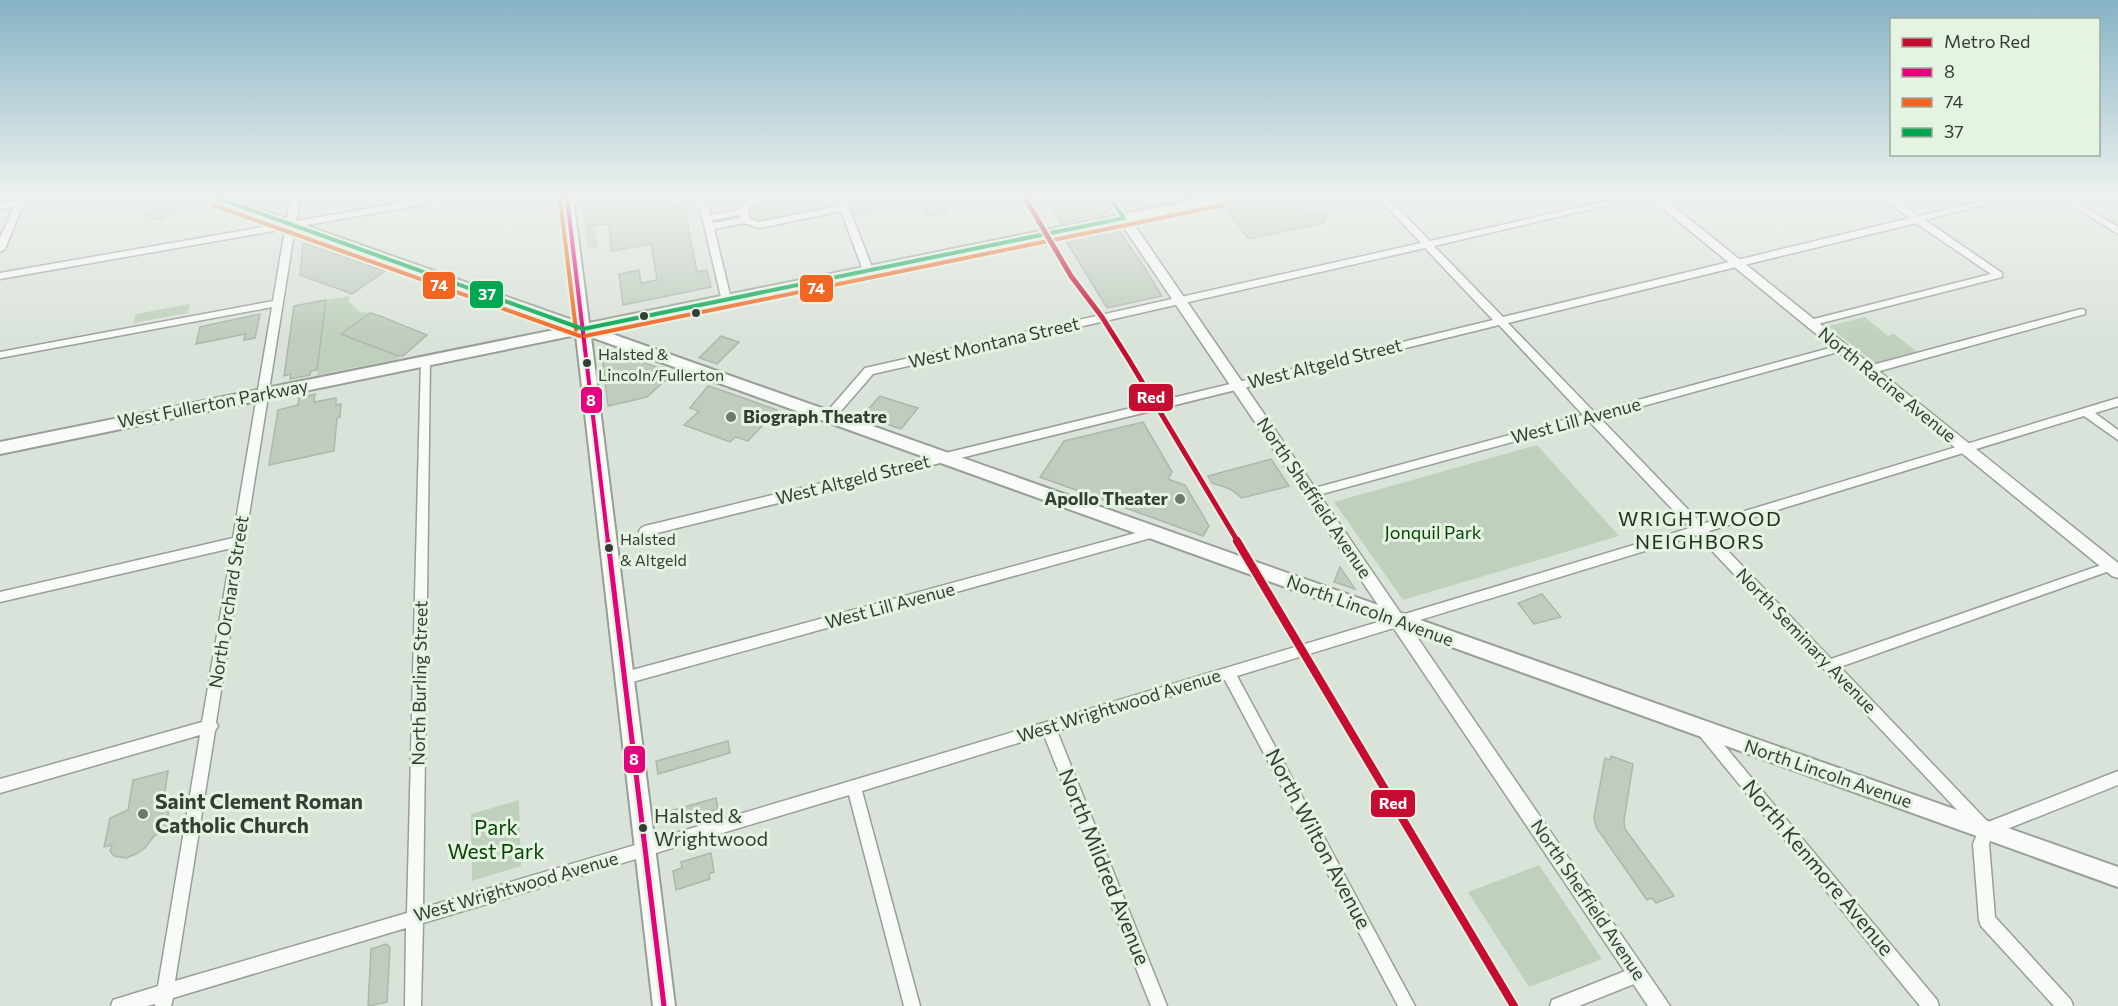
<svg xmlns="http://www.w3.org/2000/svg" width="2118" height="1006" viewBox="0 0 2118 1006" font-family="Commissioner,sans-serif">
<rect width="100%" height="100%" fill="#dae3d9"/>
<!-- green -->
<g fill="#bfd1bc">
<path d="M789,198H830L834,208L759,223L750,219L748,209L749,207Z"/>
<path d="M591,206L598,247L588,248L582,208Z"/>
<path d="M349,296V302L360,312L370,313L342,334L398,356V359L317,375L326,300Z"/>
<path d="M190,304L188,313L133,323L136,314Z"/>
<path d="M1865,317L1888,336L1894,334L1917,352L1875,363L1828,326Z"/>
<path d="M1537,445L1619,536L1403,600L1334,502Z"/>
<path d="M519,800L521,866L472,881L471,814Z"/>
<path d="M1539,865L1602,959L1529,987L1468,892Z"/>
</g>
<!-- building -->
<g fill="#c0ccbe" stroke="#afb6af" stroke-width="1.5">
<path d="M175,198H197L158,220L145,215Z"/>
<path d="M590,198H668L669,206L684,204L697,272L707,270L711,287L623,305L619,274L639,270L641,283L657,280L651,244L612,251L608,224L593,226Z"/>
<path d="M848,198H864L870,212L855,215Z"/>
<path d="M942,198L948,212L926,216L920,202Z"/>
<path d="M1046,198H1097L1108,213L1061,223Z"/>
<path d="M1125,198H1166L1167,203L1145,207L1124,201Z"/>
<path d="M1261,198H1297L1312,215L1329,212L1323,223L1249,239L1223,206Z"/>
<path d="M1118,229L1144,267L1162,296L1107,308L1065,239Z"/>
<path d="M303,243L385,271L352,294L300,275Z"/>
<path d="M326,300L317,370L311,371L310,375L290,379L291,374L284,376L294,306Z"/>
<path d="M370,313L380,316L427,335L403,356H398L341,334Z"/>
<path d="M260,314L255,338L244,340L245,334L196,344L200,327Z"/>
<path d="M721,336L739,342L717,364L699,358Z"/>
<path d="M601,347L673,373L647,397L608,406Z"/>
<path d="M708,386L718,389L777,410L748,441L736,437L730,442L684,425L699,411L690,408Z"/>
<path d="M315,394L314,402L336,398V405L341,404L340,417L337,418L334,451L269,465L278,410L298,405L299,398Z"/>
<path d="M880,396L908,405L918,408L901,429L862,416Z"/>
<path d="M1143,422L1172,472L1168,479L1185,485L1209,526L1203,536L1040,477L1064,441Z"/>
<path d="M1271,459L1289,486L1242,498L1230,489L1212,483L1208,476Z"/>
<path d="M1340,567L1355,589L1334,582Z"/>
<path d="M1542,594L1561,617L1534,624L1518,603Z"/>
<path d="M728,741L730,753L658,774L656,761Z"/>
<path d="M1611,756L1633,764L1624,821L1625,829L1674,896L1656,903L1652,898L1647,900L1596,827L1594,817L1605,758L1610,760Z"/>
<path d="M168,771L164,798L170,799L166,830L154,836L145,848L136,854L126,858L114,856L110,851L112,845L104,847L110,818L128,810L133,780Z"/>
<path d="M716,798L718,809L665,825L663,813Z"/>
<path d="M711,853L714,872L709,874L710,879L676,890L673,871L682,868L681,862Z"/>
<path d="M386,944L390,947L387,1002L368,1006L371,949Z"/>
</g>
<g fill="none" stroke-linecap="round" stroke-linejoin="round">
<defs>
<g id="minor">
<path d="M17,198H26L5,249L0,252V238L14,207L0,209V203L16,201Z"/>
<path d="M290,198H300L296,221L427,198H448L444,201L295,227L216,722L218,726L215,731L175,981L407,913L421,359H429L430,361L423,908L854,780L1690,528L1589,421L1311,497L1307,496L1305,493L1311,489L1583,415L1499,325L645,536L641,534L639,531L641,528L645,526L1493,320L1425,248L873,374L834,419H826L824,416L826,413L865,368L1421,243L1379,198H1388L1430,241L1621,198H1638L1434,246L1503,317L1910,218L1882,198H1892L1919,216L1993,198H2009L1925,220L2002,273V277L1810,326L1805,323L1806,321L1991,274L1916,223L1508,323L1594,412L1841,345L1845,346L1846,348L1845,350L1600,418L1702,524L2118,398V406L2095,413L2118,430V440L2084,416L1709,531L1831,659L2107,563H2115L2117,566L2115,569L1840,667L1988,822L2118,771V785L1992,835L1989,844L1995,917L2071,1000L2073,1006H2054L1981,926L1979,920L1973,844L1978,832L1697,535L1237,676L1415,1006H1398L1225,680L1057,731L1167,1006H1151L1044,735L862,791L920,1006H904L849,795L423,923L421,1006H405L406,928L173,998L171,1006H155V1004L147,1006H111L113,1000L158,986L200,735L0,793V779L202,722L232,548L0,602V592L233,538L272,307L0,358V352L273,301L285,229L0,279V273L286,223Z"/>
<path d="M682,198L701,199L709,207L710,215L738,210L741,202L757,198H773L747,207L750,219L759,222L839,206L836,198H845L873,270L868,273L863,270L841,211L759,228L744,223L714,229L731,299L730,301H722L700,208L695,203ZM739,215L740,218L713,223L712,220Z"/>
<path d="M2059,198H2070L2118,227V234Z"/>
<path d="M2081,309L2085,310V314L1869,374L1864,370L1865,367Z"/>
<path d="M1154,528L1158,530L1160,533L1158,536L625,684L620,682L618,678L620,674L625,672Z"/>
<path d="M1704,725L1709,727L1937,1000L1939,1006H1920L1699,735L1697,731L1699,727Z"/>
<path d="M1638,966L1644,968L1646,974L1644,980L1579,1006H1550L1552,1000Z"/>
</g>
<g id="tertiary">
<path d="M1104,198H1116L1670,1006H1648Z"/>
<path d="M1650,198H1663L2118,563V578L2112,576Z"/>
</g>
<path id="secondary" d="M210,198H228L575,321L561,198H573L589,323L1203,198H1228L1222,202L601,330L2118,867V887L591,337L675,1006H653L576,335L0,454V442L564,328Z"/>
</defs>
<!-- minor casing -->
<use href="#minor" stroke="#999f98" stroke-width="3"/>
<!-- tertiary casing -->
<use href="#tertiary" stroke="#999f98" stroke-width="3"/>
<!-- secondary casing -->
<use href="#secondary" stroke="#999f98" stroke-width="4"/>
<!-- minor -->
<use href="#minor" fill="#f9fbf9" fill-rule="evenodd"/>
<!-- tertiary -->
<use href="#tertiary" fill="#f9fbf9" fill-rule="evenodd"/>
<!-- secondary -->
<use href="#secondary" fill="#f9fbf9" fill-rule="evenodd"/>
<defs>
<path id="bus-1-far1" d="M567,198L608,542"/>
<path id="bus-1" d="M608,541L664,1006"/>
<g id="bus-2">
<path d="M560,199L576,330"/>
<path d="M213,205L580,336"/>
<path d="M585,336L1224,205"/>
</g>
<path id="bus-3" d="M217,198L583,329L1124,218L1110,198"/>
</defs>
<!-- bus-1-far1 casing -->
<use href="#bus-1-far1" stroke="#e5f4e2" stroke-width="8"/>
<!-- bus-1 casing -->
<use href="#bus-1" stroke="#e5f4e2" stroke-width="10"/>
<!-- bus-2 casing -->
<use href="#bus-2" stroke="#e5f4e2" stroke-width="8"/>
<!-- bus-3 casing -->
<use href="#bus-3" stroke="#e5f4e2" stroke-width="8"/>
<!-- bus-1-far1 -->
<use href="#bus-1-far1" stroke="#e5007d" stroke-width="4"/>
<!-- bus-1 -->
<use href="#bus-1" stroke="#e5007d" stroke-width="5"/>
<!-- bus-2 -->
<use href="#bus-2" stroke="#f26522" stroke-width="4"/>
<!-- bus-3 -->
<use href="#bus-3" stroke="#00a651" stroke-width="4"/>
<defs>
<path id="metro-1-far1" d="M1025,198L1071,276L1102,317L1129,360L1238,542"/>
<path id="metro-1" d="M1237,541L1514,1006"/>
</defs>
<!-- metro-1-far1 casing -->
<use href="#metro-1-far1" stroke="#e5f4e2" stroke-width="9"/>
<!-- metro-1 casing -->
<use href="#metro-1" stroke="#e5f4e2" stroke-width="12"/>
<!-- metro-1-far1 -->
<use href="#metro-1-far1" stroke="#c60c30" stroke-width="5"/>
<!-- metro-1 -->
<use href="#metro-1" stroke="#c60c30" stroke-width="8"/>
</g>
<!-- sky -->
<linearGradient id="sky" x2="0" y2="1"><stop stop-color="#86b3c5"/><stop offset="0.58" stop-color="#eef2ee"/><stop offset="1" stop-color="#eef2ee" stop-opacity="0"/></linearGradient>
<rect width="2118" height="339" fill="url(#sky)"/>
<!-- markers -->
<g fill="#363d36" stroke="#e5f4e2" stroke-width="2">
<circle cx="696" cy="313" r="5"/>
<circle cx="644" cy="316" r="5"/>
<circle cx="587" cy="363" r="5"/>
<circle cx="609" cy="548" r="5"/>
<circle cx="643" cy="828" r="5"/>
</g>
<g fill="#6f776f" stroke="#e5f4e2" stroke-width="2">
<circle cx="731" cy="417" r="6"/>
<circle cx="1180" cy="499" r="6"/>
<circle cx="143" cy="814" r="6"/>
</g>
<g text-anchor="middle" stroke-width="6" stroke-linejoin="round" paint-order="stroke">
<!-- bus labels -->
<g font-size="16" fill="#363d36" stroke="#e5f4e2" text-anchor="start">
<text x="598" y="360">Halsted &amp;<tspan x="598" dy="21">Lincoln/Fullerton</tspan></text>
<text x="620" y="545">Halsted<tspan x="620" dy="21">&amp; Altgeld</tspan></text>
</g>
<!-- street labels -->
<g font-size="18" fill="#363d36" stroke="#e5f4e2">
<text transform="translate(994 343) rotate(-13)" y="6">West Montana Street</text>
<text transform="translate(1325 364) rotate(-14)" y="6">West Altgeld Street</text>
<text transform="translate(1887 385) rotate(39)" y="6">North Racine Avenue</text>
<text transform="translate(213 404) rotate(-11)" y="6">West Fullerton Parkway</text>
<text transform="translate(1576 421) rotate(-15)" y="6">West Lill Avenue</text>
<text transform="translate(853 480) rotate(-14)" y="6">West Altgeld Street</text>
<text transform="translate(1314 498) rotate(56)" y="6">North Sheffield Avenue</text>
<text transform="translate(229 602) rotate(-81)" y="6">North Orchard Street</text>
<text transform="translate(890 606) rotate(-15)" y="6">West Lill Avenue</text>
<text transform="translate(1370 611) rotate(20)" y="6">North Lincoln Avenue</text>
<text transform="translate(1806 641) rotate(46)" y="6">North Seminary Avenue</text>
<text transform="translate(420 683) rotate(-89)" y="6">North Burling Street</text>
<text transform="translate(1119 706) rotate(-17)" y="6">West Wrightwood Avenue</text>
<text transform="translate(1828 774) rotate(19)" y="6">North Lincoln Avenue</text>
<text transform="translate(516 887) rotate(-16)" y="6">West Wrightwood Avenue</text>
<text transform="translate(1588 900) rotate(56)" y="6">North Sheffield Avenue</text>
</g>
<!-- poi labels -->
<g font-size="18" font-weight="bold" fill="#363d36" stroke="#e5f4e2" text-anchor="start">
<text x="743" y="423">Biograph Theatre</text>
<text x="1168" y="505" text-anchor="end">Apollo Theater</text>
</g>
<!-- park labels -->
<g font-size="18" fill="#094305" stroke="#e5f4e2">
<text x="1433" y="539">Jonquil Park</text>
</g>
<!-- neighbourhood labels -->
<g font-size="20" letter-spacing="1.5" fill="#243022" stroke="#e5f4e2">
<text x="1700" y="526">WRIGHTWOOD<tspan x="1700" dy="23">NEIGHBORS</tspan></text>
</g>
<!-- near-bus labels -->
<g font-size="20" fill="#363d36" stroke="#e5f4e2" text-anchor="start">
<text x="654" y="823">Halsted &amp;<tspan x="654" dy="23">Wrightwood</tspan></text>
</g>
<!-- near-poi labels -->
<g font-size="21" font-weight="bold" fill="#363d36" stroke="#e5f4e2" text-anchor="start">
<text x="155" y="809">Saint Clement Roman<tspan x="155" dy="24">Catholic Church</tspan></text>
</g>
<!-- near-park labels -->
<g font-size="21" fill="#094305" stroke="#e5f4e2">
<text x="496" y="835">Park<tspan x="496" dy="24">West Park</tspan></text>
</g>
<!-- near-street labels -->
<g font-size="21" fill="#363d36" stroke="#e5f4e2">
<text transform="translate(1318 839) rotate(62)" y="7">North Wilton Avenue</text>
<text transform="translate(1104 867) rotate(68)" y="7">North Mildred Avenue</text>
<text transform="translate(1818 868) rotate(50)" y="7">North Kenmore Avenue</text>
</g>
</g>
<g stroke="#e5f4e2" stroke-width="2">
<rect x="422" y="271" width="34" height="29" rx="6" fill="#f26522"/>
<rect x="799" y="274" width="35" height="29" rx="6" fill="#f26522"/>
<rect x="469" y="280" width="35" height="29" rx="6" fill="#00a651"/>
<rect x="1128" y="383" width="46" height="29" rx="6" fill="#c60c30"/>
<rect x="580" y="386" width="23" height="28" rx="6" fill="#e5007d"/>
<rect x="623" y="745" width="23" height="29" rx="6" fill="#e5007d"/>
<rect x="1370" y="789" width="46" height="29" rx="6" fill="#c60c30"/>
</g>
<g font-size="16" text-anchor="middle" font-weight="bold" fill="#fff">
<text x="439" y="291">74</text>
<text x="816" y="294">74</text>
<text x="487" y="300">37</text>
<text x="1151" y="403">Red</text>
<text x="591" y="406">8</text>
<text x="634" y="765">8</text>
<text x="1393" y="809">Red</text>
</g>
<!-- legend -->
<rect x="1890" y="18" width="210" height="138" fill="#e5f4e2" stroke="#9fab9d" stroke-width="1.5"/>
<rect x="1902" y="38" width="30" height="9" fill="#c60c30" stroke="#9fab9d" stroke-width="1.5"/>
<text x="1944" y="48" font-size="18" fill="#363d36">Metro Red</text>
<rect x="1902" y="68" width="30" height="9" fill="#e5007d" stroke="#9fab9d" stroke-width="1.5"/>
<text x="1944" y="78" font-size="18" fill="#363d36">8</text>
<rect x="1902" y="98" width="30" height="9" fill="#f26522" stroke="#9fab9d" stroke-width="1.5"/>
<text x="1944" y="108" font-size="18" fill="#363d36">74</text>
<rect x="1902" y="128" width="30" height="9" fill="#00a651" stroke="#9fab9d" stroke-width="1.5"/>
<text x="1944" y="138" font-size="18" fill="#363d36">37</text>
</svg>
